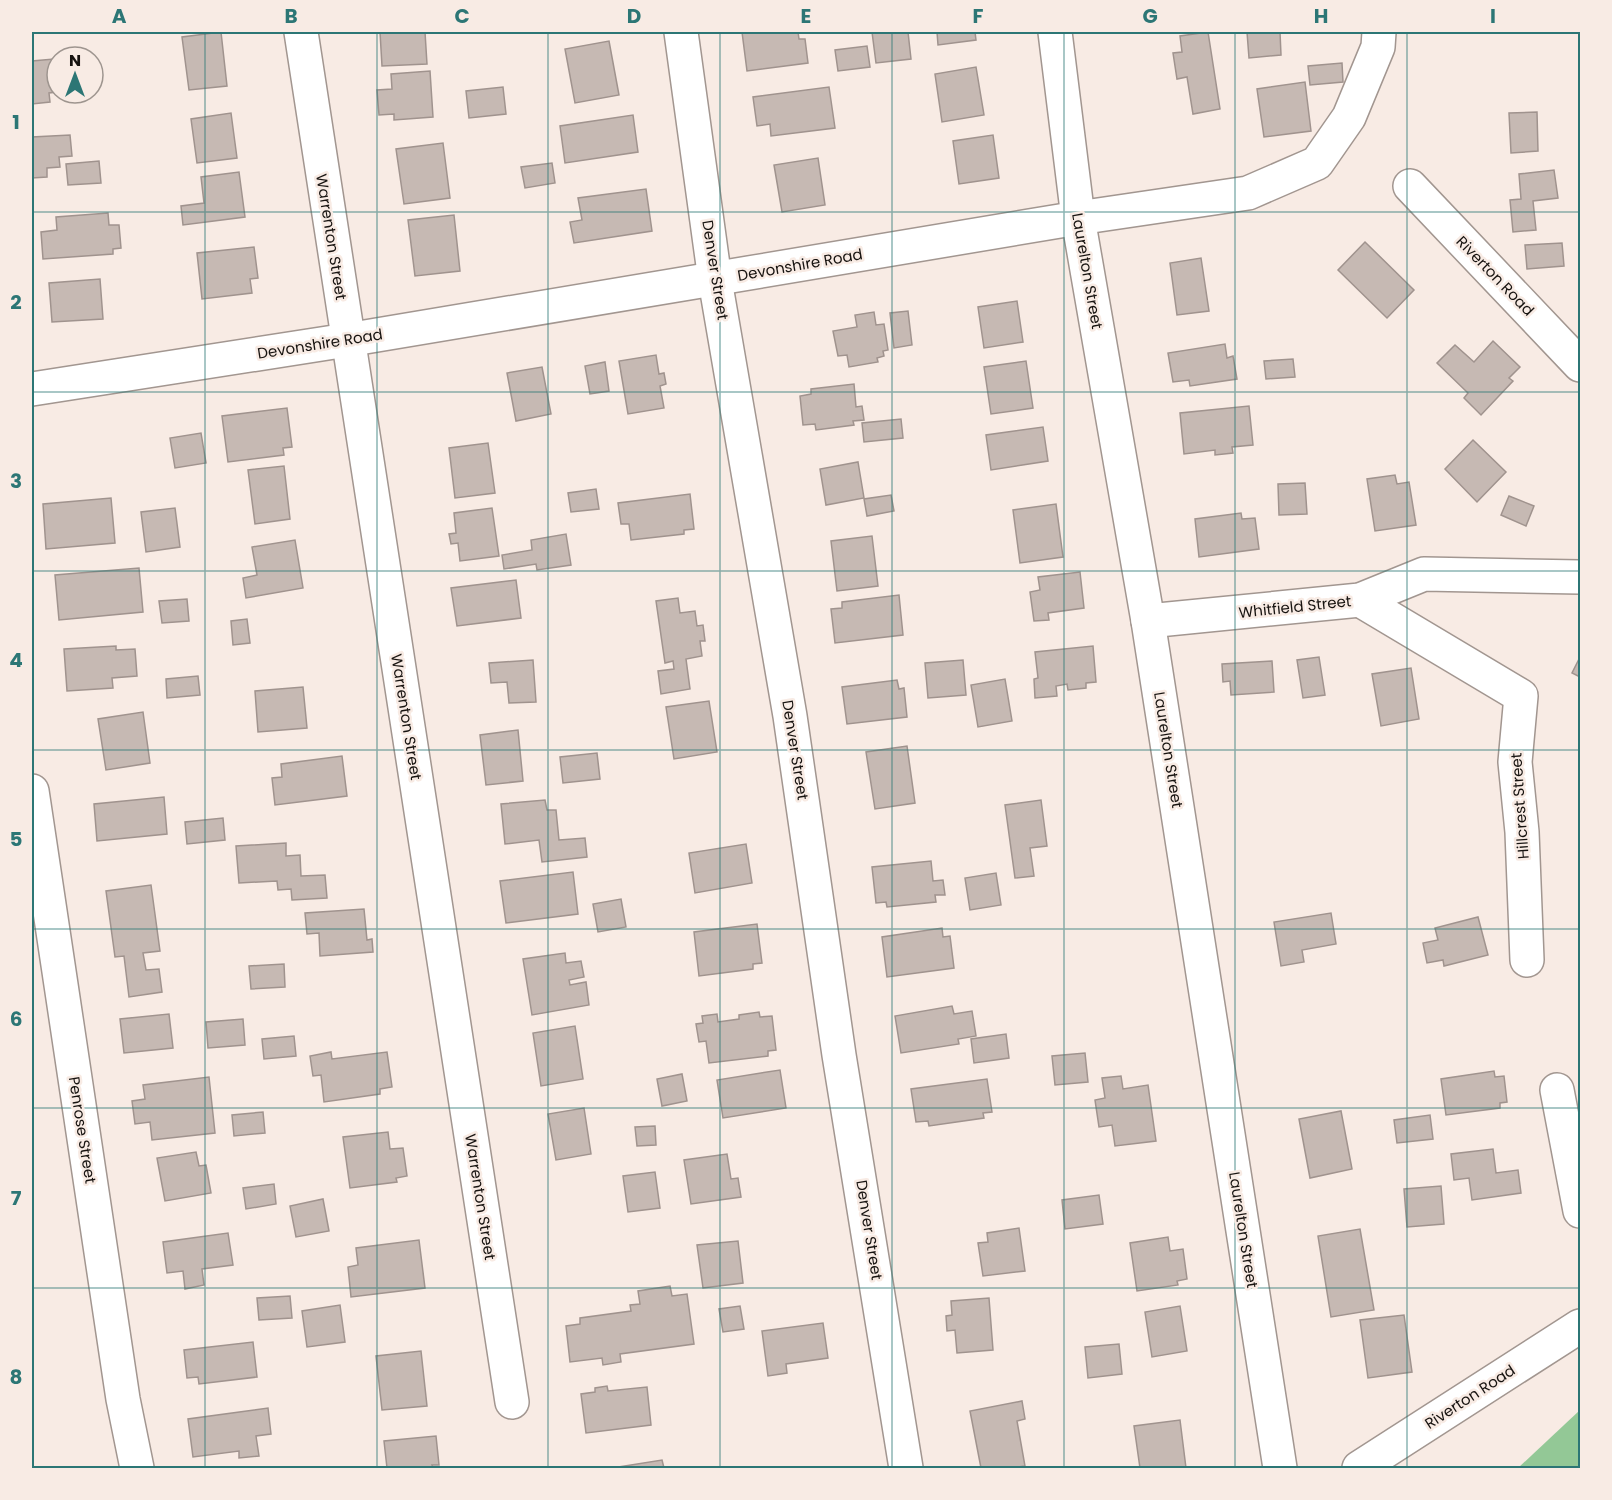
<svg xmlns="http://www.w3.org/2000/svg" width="1612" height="1500" viewBox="0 0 1612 1500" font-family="Poppins,sans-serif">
<rect width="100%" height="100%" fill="#f8ebe4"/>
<!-- forest -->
<path fill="#93c896" d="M1580,1410V1468H1518Z"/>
<!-- building -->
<g fill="#c6b9b3" stroke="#a0938e" stroke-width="1.5">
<path d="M221,32L227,86L189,90L182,37Z"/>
<path d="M380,32H425L427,64L382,66Z"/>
<path d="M742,32H798L799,39H805L808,63L747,71Z"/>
<path d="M872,32H908L911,59L876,63Z"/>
<path d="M937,32H975L976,40L938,45Z"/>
<path d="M1208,32L1220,109L1193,114L1187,77L1177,79L1173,53L1182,52L1180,36Z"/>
<path d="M1247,32H1280L1281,55L1249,58Z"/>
<path d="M609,41L619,95L575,103L565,49Z"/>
<path d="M867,46L870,67L838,71L835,50Z"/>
<path d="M54,59L57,92L49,93L50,102L32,104V61Z"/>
<path d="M1342,63L1343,82L1310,85L1308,66Z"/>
<path d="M976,67L984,115L942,122L935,74Z"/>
<path d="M430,71L433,117L394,120V114L379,115L377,90L392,89L391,74Z"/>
<path d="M1305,82L1311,131L1264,137L1257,89Z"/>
<path d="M503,87L506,114L469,118L466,91Z"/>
<path d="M829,87L835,128L771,136L770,124L757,126L753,97Z"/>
<path d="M1537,112L1538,151L1511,153L1509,113Z"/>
<path d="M231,113L237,158L197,163L191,119Z"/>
<path d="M633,115L638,152L565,163L560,126Z"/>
<path d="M70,135L72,156L59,157L60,167L47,168V177L32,178V137Z"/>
<path d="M993,135L999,178L959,184L953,141Z"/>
<path d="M443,143L450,198L404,204L396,149Z"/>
<path d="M818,158L825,205L782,212L774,165Z"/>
<path d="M99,161L101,183L68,185L66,164Z"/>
<path d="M552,163L555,183L525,188L521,167Z"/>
<path d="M1554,170L1558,198L1533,201L1536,230L1513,232L1510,200L1521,199L1519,174Z"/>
<path d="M239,172L245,217L183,225L181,206L204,203L201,177Z"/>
<path d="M646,189L652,231L574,243L570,222L582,220L578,198Z"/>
<path d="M108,213L109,225H119L121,248L113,249V254L43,259L41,232L57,230L56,217Z"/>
<path d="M454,215L460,271L415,276L408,220Z"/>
<path d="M1365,242L1414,290L1387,318L1338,270Z"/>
<path d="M1562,243L1564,266L1527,269L1525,245Z"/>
<path d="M254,247L258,278L250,279L252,293L202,299L197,253Z"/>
<path d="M1201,258L1209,311L1177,315L1170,263Z"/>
<path d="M100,279L103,319L52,322L49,283Z"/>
<path d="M1017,301L1023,342L984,348L978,307Z"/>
<path d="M908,311L912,345L894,348L890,313Z"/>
<path d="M874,312L876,325L884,324L888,350L883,351L884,356L877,358L878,362L849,367L847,355L838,356L833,331L857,327L855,315Z"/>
<path d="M1493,341L1520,367L1509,378L1513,381L1481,415L1464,398L1468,393L1437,363L1455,345L1474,362Z"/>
<path d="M1225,344L1227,358L1233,356L1237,379L1190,386L1189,380L1173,382L1168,353Z"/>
<path d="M656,355L659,374L664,373L666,384L660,386L664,408L628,414L619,361Z"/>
<path d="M1293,359L1295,377L1266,379L1264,361Z"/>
<path d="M1026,361L1033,408L991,414L984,367Z"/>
<path d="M605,362L609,391L590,394L585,366Z"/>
<path d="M542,367L551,414L516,421L507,373Z"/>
<path d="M854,384L856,407L862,406L864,420L853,421L854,425L816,430L815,424L803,425L800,396L811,394V389Z"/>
<path d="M1249,406L1253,445L1232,447L1233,453L1215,455V450L1184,454L1180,413Z"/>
<path d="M287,408L292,447L283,448L284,455L228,462L222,416Z"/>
<path d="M901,419L903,438L864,442L862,423Z"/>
<path d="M1043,427L1048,461L991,470L986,435Z"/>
<path d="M201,433L206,463L175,468L170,438Z"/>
<path d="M1473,440L1506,472L1477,502L1445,469Z"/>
<path d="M488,443L495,493L455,498L449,448Z"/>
<path d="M858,462L864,498L826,505L820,469Z"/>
<path d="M284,466L290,519L255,524L248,470Z"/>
<path d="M1395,475L1397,484L1409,482L1416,525L1375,531L1367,479Z"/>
<path d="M1305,483L1307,514L1279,515L1278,484Z"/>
<path d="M596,489L599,509L571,512L568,493Z"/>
<path d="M690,494L694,529L684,530V534L631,540L629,524H621L618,503Z"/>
<path d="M891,495L894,511L867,516L864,499Z"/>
<path d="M1509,496L1534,506L1526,526L1501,515Z"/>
<path d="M111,498L115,543L46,549L43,504Z"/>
<path d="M1056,504L1063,557L1020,563L1013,510Z"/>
<path d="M175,508L180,547L146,552L141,512Z"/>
<path d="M492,508L499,556L460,561L458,543L451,544L449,534L456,533L454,513Z"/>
<path d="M1241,513L1242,519L1255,518L1259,549L1199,557L1195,519Z"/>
<path d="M566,534L571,565L537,570L536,564L504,569L502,555L532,550L531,540Z"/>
<path d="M872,536L878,586L837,591L831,541Z"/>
<path d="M295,540L303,588L246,598L243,578L257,575L252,547Z"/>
<path d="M139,568L143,612L59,620L55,575Z"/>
<path d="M1080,572L1084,608L1048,613L1049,620L1034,621L1030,592L1040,590L1038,577Z"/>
<path d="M516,580L521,618L457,626L451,588Z"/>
<path d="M899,595L903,635L835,643L831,609L842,608V602Z"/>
<path d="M678,598L680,613L695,611L697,626L703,625L705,641H700L702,656L686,659L690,689L661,694L658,671L674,669L673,661L665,663L656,601Z"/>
<path d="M187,599L189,621L162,623L159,601Z"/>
<path d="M247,619L250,643L233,645L231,621Z"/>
<path d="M116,646V650L135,649L137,676L112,678L113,688L67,691L64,649Z"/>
<path d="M1093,646L1096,682L1086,683V688L1068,690L1067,684L1056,686L1057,696L1035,698L1034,679L1038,678L1035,652Z"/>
<path d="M1319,657L1325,695L1303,698L1297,660Z"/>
<path d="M1580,657V677L1572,673Z"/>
<path d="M533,660L536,702L509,703L507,682L491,683L489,663Z"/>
<path d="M963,660L966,695L928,698L925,663Z"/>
<path d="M1272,661L1274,692L1231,695L1230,681L1223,682L1222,664Z"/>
<path d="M1411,668L1419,719L1381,726L1372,674Z"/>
<path d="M198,676L200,695L167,698L166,679Z"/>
<path d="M1005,679L1012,721L978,727L971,685Z"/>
<path d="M897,680L899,689L904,688L907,717L847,724L842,687Z"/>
<path d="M303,687L307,728L258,732L255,691Z"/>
<path d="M709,701L717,752L674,759L666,707Z"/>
<path d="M143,712L150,763L106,770L98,719Z"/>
<path d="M518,730L523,781L486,785L480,735Z"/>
<path d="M907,746L915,803L875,809L866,752Z"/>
<path d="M597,753L600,779L563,783L560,757Z"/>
<path d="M342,756L347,796L275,805L272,778L282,777L281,764Z"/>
<path d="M164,797L167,834L97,841L94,804Z"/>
<path d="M545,800L547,810H556L559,840L585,838L587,857L542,862L539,840L505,844L501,804Z"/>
<path d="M1041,800L1047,846L1030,848L1034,876L1015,878L1005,805Z"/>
<path d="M223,818L225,840L187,844L185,822Z"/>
<path d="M286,843V856L300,855L301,876L325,875L327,898L292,900L291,889L278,890L277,881L239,883L236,846Z"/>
<path d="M746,844L752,883L695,893L689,853Z"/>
<path d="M931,861L933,881L943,880L945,895H935L936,902L887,907L886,902L876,903L872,867Z"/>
<path d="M573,872L578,914L506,923L500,881Z"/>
<path d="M996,873L1001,905L970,910L965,878Z"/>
<path d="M151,885L160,951L143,953L146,970L159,969L162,992L129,997L124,956L115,957L106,891Z"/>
<path d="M621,899L626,927L598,932L593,904Z"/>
<path d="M364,909L367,940L372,939L373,952L320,956L319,933L307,934L305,913Z"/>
<path d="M1331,913L1336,944L1302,950L1304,962L1281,966L1274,922Z"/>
<path d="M1478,917L1488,955L1444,966L1443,960L1427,963L1423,943L1438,940L1435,928Z"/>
<path d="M757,924L762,963L753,964V969L699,976L694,932Z"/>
<path d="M942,928L943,937L950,936L954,968L887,977L882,937Z"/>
<path d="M565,953L566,963L581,961L584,977L569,980L570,985L586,982L589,1005L532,1015L523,959Z"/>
<path d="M284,964L285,987L251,989L249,966Z"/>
<path d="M952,1006L954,1014L972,1011L976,1036L958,1039L959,1044L901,1053L895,1016Z"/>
<path d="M759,1012L760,1017L772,1016L776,1050L768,1051V1056L709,1063L706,1041L699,1042L696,1024L703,1023L702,1016L717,1014L718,1022L739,1019V1015Z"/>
<path d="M169,1014L173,1048L124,1053L120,1019Z"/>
<path d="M243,1019L245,1045L208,1048L206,1022Z"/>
<path d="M575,1026L583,1079L541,1086L533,1033Z"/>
<path d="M1006,1034L1009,1058L974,1063L971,1039Z"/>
<path d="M294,1036L296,1056L264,1059L262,1039Z"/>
<path d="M331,1052L332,1059L387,1052L392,1087L380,1089V1094L324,1102L321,1075L313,1076L310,1056Z"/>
<path d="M1085,1053L1088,1082L1055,1085L1052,1056Z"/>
<path d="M780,1070L786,1108L723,1118L717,1080Z"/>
<path d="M1494,1071L1495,1077L1504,1076L1507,1102L1500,1103V1108L1446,1115L1441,1079Z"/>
<path d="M682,1074L687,1101L662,1106L657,1079Z"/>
<path d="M1121,1076L1123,1089L1148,1085L1156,1141L1115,1146L1112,1125L1099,1127L1095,1100L1105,1098L1102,1078Z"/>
<path d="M209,1077L215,1133L152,1140L150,1122L135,1124L132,1101L145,1099L143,1085Z"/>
<path d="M987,1079L992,1112L983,1113L984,1118L929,1126L928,1121L916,1122L911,1089Z"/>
<path d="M584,1108L591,1154L556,1160L548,1114Z"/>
<path d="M1341,1111L1352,1169L1310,1178L1299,1119Z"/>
<path d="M263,1112L265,1133L234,1136L232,1115Z"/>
<path d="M1430,1115L1433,1139L1397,1143L1394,1120Z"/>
<path d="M655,1126L656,1145L637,1146L635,1127Z"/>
<path d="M388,1132L390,1149L403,1148L407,1176L396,1178L397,1182L350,1188L343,1137Z"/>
<path d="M1493,1149L1496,1173L1518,1170L1521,1193L1472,1200L1469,1178L1454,1180L1451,1154Z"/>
<path d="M196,1152L199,1166L206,1165L211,1193L165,1201L157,1158Z"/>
<path d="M727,1154L731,1179L738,1178L741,1197L691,1204L684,1160Z"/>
<path d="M655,1172L660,1208L628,1212L623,1176Z"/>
<path d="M274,1184L276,1204L246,1209L243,1188Z"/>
<path d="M1441,1186L1444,1224L1407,1227L1404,1189Z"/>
<path d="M1099,1195L1103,1224L1065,1229L1062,1200Z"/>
<path d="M323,1199L329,1231L296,1237L290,1206Z"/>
<path d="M1019,1228L1025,1271L983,1276L978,1243L988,1242L987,1233Z"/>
<path d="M1360,1229L1374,1310L1331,1317L1318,1236Z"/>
<path d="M228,1233L233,1265L202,1269L204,1285L185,1289L183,1271L167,1273L163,1242Z"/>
<path d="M1168,1237L1170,1251L1183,1249L1187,1279L1177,1281L1178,1285L1137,1291L1130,1243Z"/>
<path d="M419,1240L425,1288L351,1297L348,1267L358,1265L356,1248Z"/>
<path d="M738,1241L743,1283L703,1288L697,1245Z"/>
<path d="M670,1286L672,1296L687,1294L694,1344L620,1354L621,1362L603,1365L602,1358L570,1362L566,1326L580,1324V1318L631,1311L630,1305L640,1304L638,1291Z"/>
<path d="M290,1296L292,1318L259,1320L257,1298Z"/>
<path d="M989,1298L993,1350L957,1353L955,1330L947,1331L946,1316L952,1315L951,1301Z"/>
<path d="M340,1305L345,1342L307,1347L302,1311Z"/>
<path d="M740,1306L744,1329L723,1332L719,1309Z"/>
<path d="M1180,1306L1187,1351L1152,1357L1145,1312Z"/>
<path d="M1404,1315L1412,1372L1368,1378L1360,1320Z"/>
<path d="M823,1323L828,1358L786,1364L787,1373L768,1376L762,1331Z"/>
<path d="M253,1342L257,1377L199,1384L198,1377L187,1378L184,1350Z"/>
<path d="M1119,1344L1122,1374L1088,1378L1085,1347Z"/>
<path d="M421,1351L427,1406L382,1410L376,1356Z"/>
<path d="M607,1386L608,1391L647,1387L651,1425L586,1433L581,1394L595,1392V1388Z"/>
<path d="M1022,1401L1025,1419L1017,1421L1025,1466L1010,1468H981L970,1411Z"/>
<path d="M268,1408L271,1434L256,1436L259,1456L239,1458V1451L193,1457L188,1419Z"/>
<path d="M1180,1420L1186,1468H1140L1134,1426Z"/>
<path d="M436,1436L439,1465H432L433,1468H387L384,1441Z"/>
<path d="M662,1460L664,1468H612Z"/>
</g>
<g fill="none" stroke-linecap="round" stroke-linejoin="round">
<defs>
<g id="minor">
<path d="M301,32L512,1402"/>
<path d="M681,32L715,280L790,716L839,1055L906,1468"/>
<path d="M1055,32L1078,218L1148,621L1280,1468"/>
<path d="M1410,186L1580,365"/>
<path d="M32,389L347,340L1078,218L1248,193L1317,163L1349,117L1378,47L1379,32"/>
<path d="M1360,600L1521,696L1515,762L1522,832L1527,960"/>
<path d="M1148,621L1360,600L1424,574L1580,577"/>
<path d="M32,791L123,1399L137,1468"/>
<path d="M1557,1090L1580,1211"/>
<path d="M1359,1468L1580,1326"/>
</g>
</defs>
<!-- minor casing -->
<use href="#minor" stroke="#a29690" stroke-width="36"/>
<!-- minor -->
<use href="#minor" stroke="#fff" stroke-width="33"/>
</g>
<!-- grid -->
<path fill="none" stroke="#2c7675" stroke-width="1.5" stroke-opacity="0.55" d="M205,32V1468M377,32V1468M548,32V1468M720,32V1468M892,32V1468M1064,32V1468M1235,32V1468M1407,32V1468M32,212H1580M32,392H1580M32,571H1580M32,750H1580M32,929H1580M32,1108H1580M32,1288H1580"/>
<g text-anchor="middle" stroke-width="5" stroke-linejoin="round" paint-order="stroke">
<!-- street labels -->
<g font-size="15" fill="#171310" stroke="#f8ebe4">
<text transform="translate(331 237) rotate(81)" y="5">Warrenton Street</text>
<text transform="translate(800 265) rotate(-10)" y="5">Devonshire Road</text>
<text transform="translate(715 270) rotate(81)" y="5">Denver Street</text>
<text transform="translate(1087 271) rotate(80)" y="5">Laurelton Street</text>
<text transform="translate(1495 276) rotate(46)" y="5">Riverton Road</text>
<text transform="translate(320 344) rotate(-9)" y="5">Devonshire Road</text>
<text transform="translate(1295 607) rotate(-6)" y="5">Whitfield Street</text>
<text transform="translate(406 717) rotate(81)" y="5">Warrenton Street</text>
<text transform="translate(795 750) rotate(81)" y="5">Denver Street</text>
<text transform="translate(1168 750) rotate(81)" y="5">Laurelton Street</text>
<text transform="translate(1520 806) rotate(-94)" y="5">Hillcrest Street</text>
<text transform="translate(82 1130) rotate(81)" y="5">Penrose Street</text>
<text transform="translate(480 1197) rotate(81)" y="5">Warrenton Street</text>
<text transform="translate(869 1230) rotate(81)" y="5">Denver Street</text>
<text transform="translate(1243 1230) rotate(81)" y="5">Laurelton Street</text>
<text transform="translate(1470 1397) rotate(-33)" y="5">Riverton Road</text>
</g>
</g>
<!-- border -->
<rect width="1612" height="1500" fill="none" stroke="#f8ebe4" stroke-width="66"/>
<!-- north arrow -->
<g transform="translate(75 75)"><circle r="28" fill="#f8ebe4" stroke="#9e958f" stroke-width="1.5"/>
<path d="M0-4.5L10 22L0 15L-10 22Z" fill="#2c7675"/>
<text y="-9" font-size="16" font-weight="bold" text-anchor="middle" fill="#171310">N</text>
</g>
<rect x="33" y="33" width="1546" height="1434" fill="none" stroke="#2c7675" stroke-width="2"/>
<g font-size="20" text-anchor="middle" font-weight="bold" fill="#2c7675">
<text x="119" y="23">A</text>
<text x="291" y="23">B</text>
<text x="462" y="23">C</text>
<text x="634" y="23">D</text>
<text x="806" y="23">E</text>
<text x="978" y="23">F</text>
<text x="1150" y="23">G</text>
<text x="1321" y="23">H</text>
<text x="1493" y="23">I</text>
<text x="16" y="129">1</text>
<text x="16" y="309">2</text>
<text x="16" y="488">3</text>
<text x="16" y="667">4</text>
<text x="16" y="846">5</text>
<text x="16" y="1026">6</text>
<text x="16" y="1205">7</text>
<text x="16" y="1384">8</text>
</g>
</svg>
